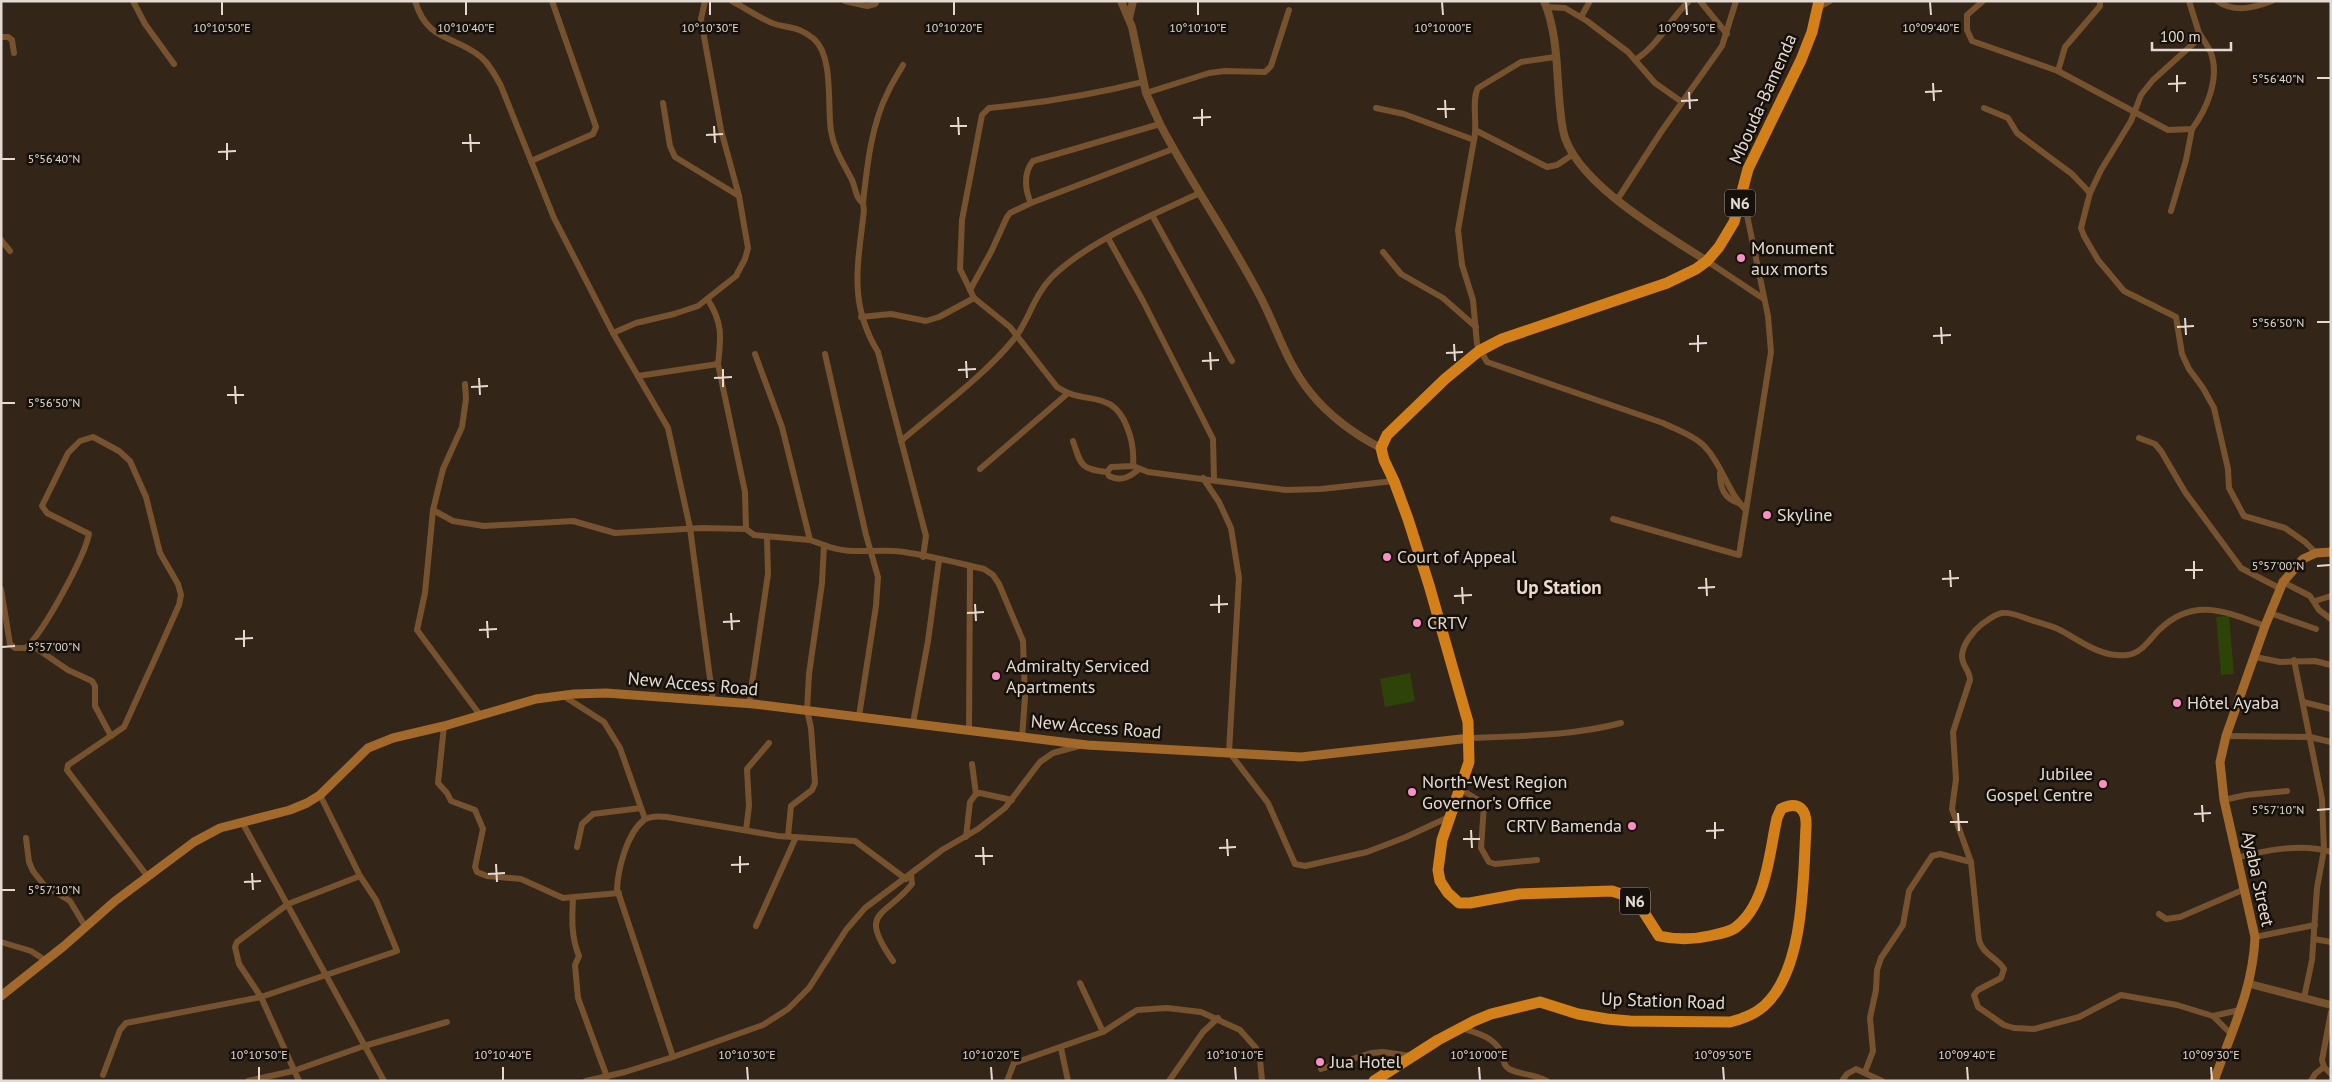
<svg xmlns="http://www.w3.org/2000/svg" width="2332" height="1082" viewBox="0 0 2332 1082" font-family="'PT Sans',sans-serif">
<rect width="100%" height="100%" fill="#342519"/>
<!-- green -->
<g fill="#2d4307">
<path d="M2229,616L2234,674L2221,675L2216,617Z"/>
<path d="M1410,673L1415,701L1385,707L1380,679Z"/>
</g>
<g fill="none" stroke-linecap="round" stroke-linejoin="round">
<!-- minor -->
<g stroke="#77522e" stroke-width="6">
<path d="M133,1L145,24L174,64"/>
<path d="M415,1C428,43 453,34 481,57C490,65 495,75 501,86L554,218L613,333L668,428L690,528L713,701"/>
<path d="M732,1C745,8 758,17 772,23C788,29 797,25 814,39C834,57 827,106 831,131C834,150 844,164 852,180C856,189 855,197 863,203L864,210C858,264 848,303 878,352L926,536L923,557"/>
<path d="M845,1L867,6L875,4L877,1"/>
<path d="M1700,1L1727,34"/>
<path d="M1983,1L1967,15V30L1972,41L2058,71L2168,130L2192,129C2207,109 2220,78 2211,53C2208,46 2203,39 2199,33"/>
<path d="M2189,1L2199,33L2194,43L2153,80L2141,95L2131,121L2101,170L2090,193L2081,228L2084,236L2098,260L2124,291L2176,317L2182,354L2189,369L2203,388L2214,408L2228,469L2229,488L2244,516L2285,528L2305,542L2316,553"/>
<path d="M2217,1C2235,13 2253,8 2272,1"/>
<path d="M1547,7L1565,8L1587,21L1628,52L1655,83L1682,102"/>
<path d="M1819,7L1830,1"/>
<path d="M1581,17L1590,1"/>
<path d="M1,37H8L12,40L14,53"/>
<path d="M1635,60C1659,45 1669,20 1689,1"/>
<path d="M2058,71L2065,47L2095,12L2100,6V1"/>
<path d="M1146,93L1209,73L1225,71L1265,72L1271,66L1289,10"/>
<path d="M663,103L670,146L675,157L739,196"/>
<path d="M1376,108L1404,114L1474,140L1458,230L1462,265L1473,300L1477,344L1487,362L1663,423C1677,430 1695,436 1706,448C1722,465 1728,493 1746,510"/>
<path d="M1984,108L2008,118L2017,133L2072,174L2090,193"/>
<path d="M1477,131L1547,167L1557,165L1572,155"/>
<path d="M1474,140C1478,125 1471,100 1478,88L1521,62L1555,57"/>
<path d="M531,161L593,134L596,127L552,1"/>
<path d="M1617,200L1661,132L1722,46L1736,1"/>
<path d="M863,203C867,167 871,125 888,92C892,83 898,74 903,65"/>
<path d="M1031,203C1025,190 1023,173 1033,161L1160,124"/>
<path d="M2171,211L2186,160L2192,129"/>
<path d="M1152,215L1232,361"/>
<path d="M1108,238L1143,301L1213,439L1214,479"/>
<path d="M1,240L10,251"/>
<path d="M1383,252L1401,274L1443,298L1476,327"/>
<path d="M1707,261L1764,299"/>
<path d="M970,290L991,252L1007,217L1010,213L1031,203L1173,149"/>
<path d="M708,300C723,323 721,338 718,364L745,492L746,529L754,535L810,540L824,545"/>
<path d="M861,317L891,314L926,321L939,317L974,298"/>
<path d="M613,333L636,323L674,314L698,306L736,276L745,259L748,248L739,196L721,130L703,31L701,19L705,1"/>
<path d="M755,354L782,427L810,540"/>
<path d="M825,354L866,535L878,577L876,606L859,716"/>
<path d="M638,376L718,364"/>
<path d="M465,384L466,399L462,427L443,469L433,510L425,593L417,630L480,715"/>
<path d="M2139,438L2155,444L2161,451L2185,492L2241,568L2279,588"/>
<path d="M901,441C937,410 985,375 1014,339C1029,321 1033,296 1052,277C1087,242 1154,214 1200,193"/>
<path d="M1073,441C1081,466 1081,469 1107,472"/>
<path d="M1133,466C1134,453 1132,439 1127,427C1112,388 1085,406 1057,387L1010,327L974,298L960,269L962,220L982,115L989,108C1041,103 1091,95 1143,82"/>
<path d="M980,469L1067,394"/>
<path d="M1139,469C1130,477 1121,482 1109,476L1107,472L1111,467L1133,466L1148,472L1286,490L1321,489L1394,481"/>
<path d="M1720,473C1720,488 1724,499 1739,503"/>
<path d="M1203,478L1219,502L1231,528L1239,578L1229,752L1268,803L1295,864L1305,866L1367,852L1406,837L1451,816"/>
<path d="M433,510L453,521L484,526L573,521L615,533L702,528L746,529"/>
<path d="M1613,519L1739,555L1771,352L1768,316L1743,196"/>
<path d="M2283,582L2310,596L2319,610L2331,619"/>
<path d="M1,589L10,644L15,648H26C44,631 84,558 89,534L47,513L42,506L68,453L80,441L93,437L119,451L130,461L146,497L160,553L178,584L181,595L179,605L159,650L124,727L68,765L67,770L148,877"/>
<path d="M2315,601L2331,596"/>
<path d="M2270,613L2316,629"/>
<path d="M30,644L68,670L92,681L95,686V706L111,736"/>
<path d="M2255,657L2280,662L2315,661L2331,665"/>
<path d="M2294,660L2322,799L2324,850L2317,888L2312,960L2304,998"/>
<path d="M562,695L604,722L620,748L645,819"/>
<path d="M2303,702L2331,709"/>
<path d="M749,704L768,574L767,537"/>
<path d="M913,723L928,641L939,560"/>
<path d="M444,726L438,783L447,793L451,801L475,810L483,829L475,867L477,872L487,876L521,879L563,898L619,893"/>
<path d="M969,730L970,566"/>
<path d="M2226,736L2310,737L2331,742"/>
<path d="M1470,738C1520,736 1572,736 1621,723"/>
<path d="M972,764L976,794"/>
<path d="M1460,789L1480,801L1484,805L1481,848L1489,862L1495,864L1537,860"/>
<path d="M2224,800L2246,795L2287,791"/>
<path d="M242,822L384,1081"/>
<path d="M746,830L749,806L747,769L769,743"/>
<path d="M788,836L791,806L812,790L815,783L811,728L807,710L809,674L822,583L824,545C850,556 878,548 904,552C931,556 958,563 984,569L993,575L999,584L1023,641L1025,697L1022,738"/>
<path d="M966,837L970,802L976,794L980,793L1012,800"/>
<path d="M26,838L29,862L33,871L44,885L70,901L85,926"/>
<path d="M577,847L582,824L593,814L641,808"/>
<path d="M2236,858C2266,850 2301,843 2331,852"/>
<path d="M573,898C572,918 571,937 579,956L575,965L578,998L607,1077"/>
<path d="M2159,914L2166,919L2180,917L2245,889"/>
<path d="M756,926L796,837"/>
<path d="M2255,937L2315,925"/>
<path d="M2314,939L2331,942"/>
<path d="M1,942L31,951L45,960"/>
<path d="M893,961C857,910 885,918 912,884L911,875"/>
<path d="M1080,983L1103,1032"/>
<path d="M2331,1012L2322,1060L2324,1067L2331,1074"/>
<path d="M2213,1016L2240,1010"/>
<path d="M1462,1028C1477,1033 1494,1037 1501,1052C1504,1058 1503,1066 1509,1069C1521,1075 1535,1074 1547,1081"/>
<path d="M2231,1034L2213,1016L2177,1005L2121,995L2079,1017L2034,1029L2014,1028L2004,1025L1978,1007L1974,995L1978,990L2001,978L2004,969C1997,957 1983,955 1979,940L1971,862L1952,809L1956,779L1953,732L1970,680C1970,670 1961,665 1962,655C1963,644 1973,631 1982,624C1988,620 1995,614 2002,613C2010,612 2020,616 2028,619C2039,623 2050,625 2060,630C2081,641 2101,658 2127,655C2142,653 2149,640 2159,630C2194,596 2226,612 2265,626"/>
<path d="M1061,1048L1068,1081"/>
<path d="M673,1057L617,889C618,869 627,833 644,820C650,816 659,816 667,817L778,836L855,841L906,879"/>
<path d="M1321,1069L1371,1053L1383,1052L1411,1056"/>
<path d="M1865,1072L1873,1051L1870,1018L1876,990L1877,970L1881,958L1903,925L1909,891L1932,856L1940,854L1971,862"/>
<path d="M103,1075L120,1030L126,1023L261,997L397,951L376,900L360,876L320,795"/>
<path d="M248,1081L293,1071L364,1046L447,1022"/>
<path d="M299,1081L261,997L239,964L235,947L237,942L288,904L360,876"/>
<path d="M586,1081L625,1072L673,1057L763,1025L788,1009L809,988L846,930L865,908L942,850L978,829L1005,808L1040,762L1053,753L1079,746"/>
<path d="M1007,1081L1014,1063L1103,1032L1137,1010L1167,1008L1201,1012L1240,1030L1256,1048L1260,1059L1262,1081"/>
<path d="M1169,1081L1203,1032L1218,1018"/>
<path d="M1842,1081L1847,1074L1856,1069L1882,1081"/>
<path d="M2311,1081L2315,1074L2324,1067"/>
</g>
<!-- tertiary -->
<g stroke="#77522e" stroke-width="8">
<path d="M1121,1L1132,27L1146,93L1160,124C1191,183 1230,238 1261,298C1277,329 1287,364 1310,392C1328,415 1355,435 1381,448"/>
<path d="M1544,1C1561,41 1555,88 1563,130C1572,181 1665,234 1707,261"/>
<path d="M1129,18L1133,1"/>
<path d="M2250,984L2331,1005"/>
</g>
<!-- secondary -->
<g stroke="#a3692a" stroke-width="9">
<path d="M1,996L64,946L115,901L194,842L220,828L290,810L307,803L320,795L368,748L393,738L444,726L536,699L574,694L606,693L754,704L1087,745L1301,757L1470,738"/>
<path d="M2214,1081C2231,1032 2253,990 2255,937L2224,800L2220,762L2226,736L2265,626L2283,582L2303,559L2316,553L2331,552"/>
</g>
<!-- trunk -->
<path stroke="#d48018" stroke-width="11" d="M1374,1081L1438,1040L1474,1021L1491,1014L1540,1002L1578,1014L1607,1019L1630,1021L1730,1022C1742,1019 1755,1014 1764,1006C1805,969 1803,878 1806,827C1807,810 1799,800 1781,809L1777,818C1769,853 1767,904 1735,928C1727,933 1718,934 1709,936C1692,940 1677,940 1659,936L1638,903L1627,896L1612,891L1519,894L1470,903H1459L1448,893L1440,881L1438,870L1442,840L1469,762L1468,722L1429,585L1408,519L1394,481L1384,460L1381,448L1387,435L1445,379L1479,351L1502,339L1667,283L1696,269L1707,261L1719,247L1734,222L1748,169L1801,60L1812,32L1819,1"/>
</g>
<!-- ticks -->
<path fill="none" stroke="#e4dad2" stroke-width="2" d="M222,2V15M466,2V15M710,2V15M954,2V15M1198,2V15M1442,2L1443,15M1686,2L1687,15M1930,2L1931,15M2177,75V92M2317,78H2330M1933,83L1934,101M2168,84L2186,83M1689,92L1690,109M1925,92L1942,91M1445,100L1446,118M1681,101L1698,100M1202,109V126M1437,109H1455M958,117L959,135M1193,118L1211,117M714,126L715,143M950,126H967M470,134L471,152M706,135L723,134M227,143V160M462,143H480M218,152L236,151M2,159H15M2185,318L2186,335M2317,322H2330M1941,327L1942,344M2177,327L2194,326M1698,335V352M1933,336L1951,335M1454,344L1455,361M1689,344L1707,343M1210,352L1211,370M1446,353L1463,352M966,361L967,378M1202,361L1219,360M723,369V387M958,370L976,369M479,378L480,395M714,378L732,377M235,386L236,404M471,387L488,386M227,395H244M2,403H15M2194,561V579M2317,566L2330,565M1950,570L1951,587M2185,570H2203M1706,578L1707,596M1942,579L1959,578M1462,587L1463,604M1698,588L1715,587M1219,595V613M1454,596L1472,595M975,604L976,621M1210,605L1228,604M731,613L732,630M967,613L984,612M487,621L488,638M723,622L740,621M244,630V647M479,630L497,629M235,639L253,638M2,647L15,646M2202,805L2203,822M2317,810L2330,809M1958,813L1959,831M2194,814L2211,813M1715,822V839M1950,822H1968M1471,830L1472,848M1706,831L1724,830M1227,839L1228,856M1463,839H1480M983,847L984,865M1219,848L1236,847M740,856V873M975,856H993M496,864L497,882M731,865L749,864M252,873L253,890M488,874L505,873M244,882L261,881M2,890H15M259,1067V1080M503,1067V1080M747,1067L748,1080M991,1067L992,1080M1235,1067L1236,1080M1479,1067L1480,1080M1723,1067L1724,1080M1967,1067L1968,1080M2211,1067L2212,1080"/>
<!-- markers -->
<g fill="#fa8fc6" stroke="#16100b" stroke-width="2">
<circle cx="1741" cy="258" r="5"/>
<circle cx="1767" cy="515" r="5"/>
<circle cx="1387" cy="557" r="5"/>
<circle cx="1417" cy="623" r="5"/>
<circle cx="996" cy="676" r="5"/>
<circle cx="2177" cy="703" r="5"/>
<circle cx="2103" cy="784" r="5"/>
<circle cx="1412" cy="792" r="5"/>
<circle cx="1632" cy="826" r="5"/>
<circle cx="1320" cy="1062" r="5"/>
</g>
<g text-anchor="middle" stroke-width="5" stroke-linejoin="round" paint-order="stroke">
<!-- shield labels -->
<g fill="#16100b" stroke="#a69d96" stroke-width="1">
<rect x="1725" y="189.5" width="30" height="27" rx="4"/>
<rect x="1620" y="887.5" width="30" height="27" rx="4"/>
</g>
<g font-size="16" font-weight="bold" fill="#e4dad2">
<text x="1740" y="209">N6</text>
<text x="1635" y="907">N6</text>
</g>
<!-- street labels -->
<g font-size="18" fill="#e4dad2" stroke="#16100b">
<text transform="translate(1763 99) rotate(-66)" y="6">Mbouda-Bamenda</text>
<text transform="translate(693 684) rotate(5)" y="6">New Access Road</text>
<text transform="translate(1096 727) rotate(5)" y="6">New Access Road</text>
<text transform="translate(2258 879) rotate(78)" y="6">Ayaba Street</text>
<text transform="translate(1663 1001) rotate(2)" y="6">Up Station Road</text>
</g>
<!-- poi labels -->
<g font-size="18" fill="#e4dad2" stroke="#16100b" text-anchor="start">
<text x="1751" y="254">Monument<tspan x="1751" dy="21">aux morts</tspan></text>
<text x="1777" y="521">Skyline</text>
<text x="1397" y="563">Court of Appeal</text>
<text x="1427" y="629">CRTV</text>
<text x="1006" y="672">Admiralty Serviced<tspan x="1006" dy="21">Apartments</tspan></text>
<text x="2187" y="709">Hôtel Ayaba</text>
<text x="2093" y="780" text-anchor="end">Jubilee<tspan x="2093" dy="21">Gospel Centre</tspan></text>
<text x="1422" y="788">North-West Region<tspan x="1422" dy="21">Governor's Office</tspan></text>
<text x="1622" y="832" text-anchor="end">CRTV Bamenda</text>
<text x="1330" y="1068">Jua Hotel</text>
</g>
<!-- neighbourhood labels -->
<g font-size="19" font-weight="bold" fill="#eed9ca" stroke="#16100b">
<text x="1559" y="594">Up Station</text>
</g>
</g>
<g font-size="12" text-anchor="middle" fill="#e4dad2" stroke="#16100b" stroke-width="5" stroke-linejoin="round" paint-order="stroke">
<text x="222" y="32">10°10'50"E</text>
<text x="466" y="32">10°10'40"E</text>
<text x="710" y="32">10°10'30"E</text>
<text x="954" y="32">10°10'20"E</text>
<text x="1198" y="32">10°10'10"E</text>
<text x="1443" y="32">10°10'00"E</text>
<text x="1687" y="32">10°09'50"E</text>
<text x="1931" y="32">10°09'40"E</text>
<text x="2278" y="83">5°56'40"N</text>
<text x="54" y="163">5°56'40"N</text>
<text x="2278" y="327">5°56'50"N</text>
<text x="54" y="407">5°56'50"N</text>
<text x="2278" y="570">5°57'00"N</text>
<text x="54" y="651">5°57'00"N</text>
<text x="2278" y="814">5°57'10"N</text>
<text x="54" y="894">5°57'10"N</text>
<text x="259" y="1059">10°10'50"E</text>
<text x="503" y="1059">10°10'40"E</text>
<text x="747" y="1059">10°10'30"E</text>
<text x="991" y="1059">10°10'20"E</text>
<text x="1235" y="1059">10°10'10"E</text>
<text x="1479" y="1059">10°10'00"E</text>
<text x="1723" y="1059">10°09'50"E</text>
<text x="1967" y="1059">10°09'40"E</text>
<text x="2211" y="1059">10°09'30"E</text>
</g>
<!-- border -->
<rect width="2332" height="1082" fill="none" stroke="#e4dad2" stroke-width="5"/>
<!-- scale -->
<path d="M2152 42v8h79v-8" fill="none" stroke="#e4dad2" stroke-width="2.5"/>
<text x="2160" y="42" font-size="15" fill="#e4dad2" stroke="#16100b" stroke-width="4" paint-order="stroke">100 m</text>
</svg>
